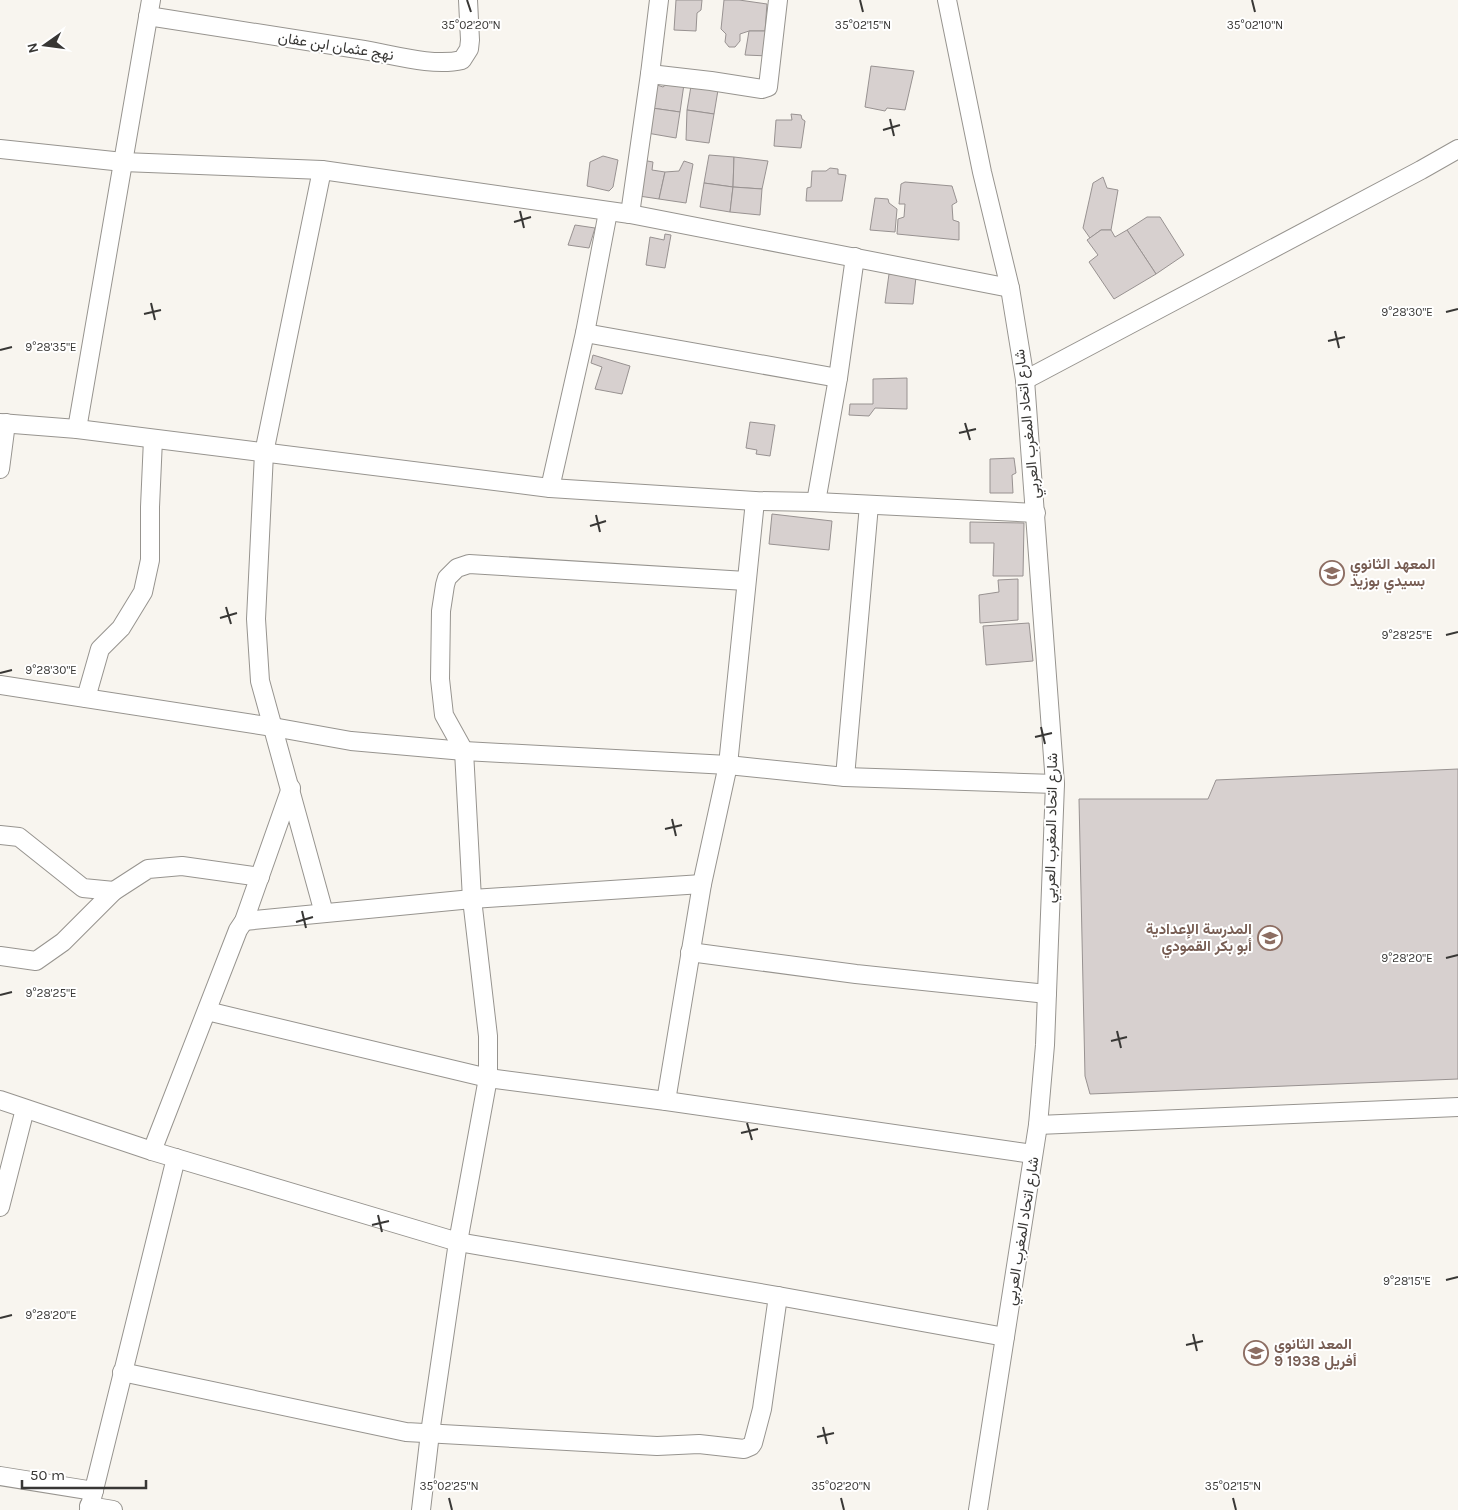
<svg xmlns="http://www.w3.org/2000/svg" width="1458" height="1510" viewBox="0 0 1458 1510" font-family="Karla,Vazirmatn,sans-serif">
<rect width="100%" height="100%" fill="#f8f5ef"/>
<!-- building -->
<g fill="#d7d0cf" stroke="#989291">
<path d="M676,0H702L701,10L697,13L696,31L674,30Z"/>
<path d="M724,0H739L767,4L765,31H749L740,34V41L735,47H729L725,42L726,34L721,29Z"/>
<path d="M749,31H773L769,56L745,55Z"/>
<path d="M871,66L914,71L905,110L887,108L885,111L865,107Z"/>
<path d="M668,83L684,84L680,112L652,108L657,85L663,87Z"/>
<path d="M691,86L718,90L714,114L687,110Z"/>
<path d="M652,108L680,112L676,138L647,133Z"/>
<path d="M687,110L714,114L709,143L686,140Z"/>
<path d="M791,114L801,115L802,119L805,121L801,148L774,146L776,120H792Z"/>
<path d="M709,155L734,157L733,187L704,183Z"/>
<path d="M603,156L618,160L613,187L609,191L587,186L590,162Z"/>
<path d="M734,157L768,161L762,189L733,187Z"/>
<path d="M642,160L653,162L652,170L665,172L659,199L639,196Z"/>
<path d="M684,161L693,164L686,203L659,199L665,172L679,171Z"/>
<path d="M830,168L838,169V174L846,175L842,201H806L807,188L811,187L812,171H826Z"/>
<path d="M1103,177L1107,188L1118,190L1111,230H1101L1090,238L1083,228L1093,183Z"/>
<path d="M905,182L952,186L957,202L952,205L953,220L959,222V240L897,234L898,219L904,217L905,204H899L901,184Z"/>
<path d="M704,183L733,187L730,212L700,207Z"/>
<path d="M733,187L762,189L760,215L730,212Z"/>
<path d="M875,198L888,199L889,203L897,209L895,232L870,230Z"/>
<path d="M1147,217H1160L1184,255L1156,274L1127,230Z"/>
<path d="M575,225L595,228L589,248L568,245Z"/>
<path d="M1101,230H1111L1115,237L1127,230L1156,274L1114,299L1089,262L1098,255L1087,240Z"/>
<path d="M665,234L671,235L665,268L646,265L650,237L664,240Z"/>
<path d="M889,274L916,277L913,304L885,303Z"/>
<path d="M593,355L630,366L622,394L595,389L602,367L591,363Z"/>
<path d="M907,378V409L875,408L869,416L849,415L850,404H873V379Z"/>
<path d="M750,422L775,425L770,456L756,454L757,450L746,448Z"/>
<path d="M1014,458L1016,473L1012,475L1013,493H990V459Z"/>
<path d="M772,514L832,521L829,550L769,544Z"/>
<path d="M970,522L1024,523L1023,576H993L994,543H970Z"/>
<path d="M1018,579V620L980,623L979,595L999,592L998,580Z"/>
<path d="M1029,623L1033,661L986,665L983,626Z"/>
<path d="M1458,769V1079L1090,1094L1085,1076L1079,799H1208L1216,780Z"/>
</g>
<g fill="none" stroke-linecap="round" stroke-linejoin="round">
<defs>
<g id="minor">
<path d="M947,0L982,172L1010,288L1025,380L1055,784L1045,1045L1038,1125L978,1510"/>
<path d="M148,16C220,28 292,39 364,50C394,55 433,67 462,60L469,49L470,40L468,0"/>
<path d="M650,74L711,81L762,89L768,87L778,0"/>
<path d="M0,149L123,162L322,170L630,214L1010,288"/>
<path d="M322,170L264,453L256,619L260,681L324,913"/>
<path d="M630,214L650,74L659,0"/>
<path d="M585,333L838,378"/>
<path d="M1025,380L1421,170L1458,149"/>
<path d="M0,423L77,429L550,488L755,501L816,502L1036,513"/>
<path d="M77,429L151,0"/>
<path d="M0,469L6,423"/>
<path d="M550,488L585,333L608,212"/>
<path d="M816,502L838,378L855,257"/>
<path d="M0,685L273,727L351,741L464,751L728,765L845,777L1055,784"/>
<path d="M86,698L100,649L121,628L143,592L150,560V507L153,439"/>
<path d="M845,777L869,505"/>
<path d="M0,835L19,837L83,888L114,891"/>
<path d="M244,921L472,899L702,884"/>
<path d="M690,952L856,974L1047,994"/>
<path d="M0,956L36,961L63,942L114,891L148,869L182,866L260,877"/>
<path d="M207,1011L488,1078L666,1101L1033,1154"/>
<path d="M0,1100L152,1151L458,1242L778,1296L1005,1337"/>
<path d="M666,1101L702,884L728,765L755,501"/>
<path d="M1038,1125L1458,1107"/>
<path d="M152,1151L238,930L244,921L291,788"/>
<path d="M0,1207L25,1109"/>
<path d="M122,1372L406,1432L657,1446L699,1444L744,1449L751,1446L753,1443L762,1409L778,1296"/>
<path d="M0,1476L94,1491"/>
<path d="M89,1506L113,1510"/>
<path d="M89,1510L176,1158"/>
<path d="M421,1510L430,1433L458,1242L488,1078V1036L472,899L464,751L444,715L440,679L441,611L445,585L447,578L457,568L469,564L746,581"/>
</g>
</defs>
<!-- minor casing -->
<use href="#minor" stroke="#97948f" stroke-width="20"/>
<!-- minor -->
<use href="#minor" stroke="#fff" stroke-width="18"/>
</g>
<!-- ticks -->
<path fill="none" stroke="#383735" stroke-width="2" d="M467,0L471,12M860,0L863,12M1252,0L1255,12M890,119L894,136M883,130L900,125M520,211L524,228M514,222L531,217M151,303L155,320M1446,312L1458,309M144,314L161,310M1335,331L1339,348M1328,341L1345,337M0,350L12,347M965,423L970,440M959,433L976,429M596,515L600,532M590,526L606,521M226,607L231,624M220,618L237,613M1446,635L1458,632M0,673L12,670M1041,727L1045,744M1035,737L1052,733M672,819L676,836M665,829L682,825M302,911L306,928M296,922L313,917M1446,958L1458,955M0,995L12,992M1117,1031L1121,1048M1111,1041L1127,1037M747,1123L752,1140M741,1133L758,1129M378,1215L382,1232M372,1225L389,1221M1446,1280L1458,1277M0,1318L12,1315M1193,1334L1197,1351M1186,1345L1203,1341M823,1427L827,1444M817,1437L834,1433M449,1498L452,1510M841,1498L844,1510M1233,1498L1236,1510"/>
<!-- icons -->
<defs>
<symbol id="university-ring" viewBox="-11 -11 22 22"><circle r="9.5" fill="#fff" stroke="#8d6e63" stroke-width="1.5"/><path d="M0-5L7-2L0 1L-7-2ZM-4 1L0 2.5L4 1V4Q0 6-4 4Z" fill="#8d6e63"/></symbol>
<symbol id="school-ring" viewBox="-11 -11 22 22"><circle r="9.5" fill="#fff" stroke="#8d6e63" stroke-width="1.5"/><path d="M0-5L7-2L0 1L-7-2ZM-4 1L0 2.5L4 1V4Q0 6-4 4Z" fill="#8d6e63"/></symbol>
</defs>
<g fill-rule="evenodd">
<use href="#university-ring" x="1318" y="559" width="28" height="28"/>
<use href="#university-ring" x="1256" y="924" width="28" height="28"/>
<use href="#school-ring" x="1242" y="1339" width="28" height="28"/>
</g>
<g text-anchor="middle" stroke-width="4" stroke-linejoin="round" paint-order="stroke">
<!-- street labels -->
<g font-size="15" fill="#383735" stroke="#fff">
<text transform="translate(336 46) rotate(9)" y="5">نهج عثمان ابن عفان</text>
<text transform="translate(1027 424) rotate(-96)" y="5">شارع اتحاد المغرب العربي</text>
<text transform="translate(1051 828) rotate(-89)" y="5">شارع اتحاد المغرب العربي</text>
<text transform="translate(1022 1231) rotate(-81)" y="5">شارع اتحاد المغرب العربي</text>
</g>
<!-- education labels -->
<g font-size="15" font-weight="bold" fill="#785e54" stroke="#fff" text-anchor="start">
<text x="1350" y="569">المعهد الثانوي<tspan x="1350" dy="17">بسيدي بوزيد</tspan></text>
<text x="1252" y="934" text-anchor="end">المدرسة الإعدادية<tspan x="1252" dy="17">أبو بكر القمودي</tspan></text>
<text x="1274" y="1349">المعد الثانوي<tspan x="1274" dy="17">9 أفريل 1938</tspan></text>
</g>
</g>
<g font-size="12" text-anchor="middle" fill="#383735" stroke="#fff" stroke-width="4" stroke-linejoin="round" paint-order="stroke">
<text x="471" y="29">35°02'20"N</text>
<text x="863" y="29">35°02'15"N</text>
<text x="1255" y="29">35°02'10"N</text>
<text x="1407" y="316">9°28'30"E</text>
<text x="51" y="351">9°28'35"E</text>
<text x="1407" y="639">9°28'25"E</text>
<text x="51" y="674">9°28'30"E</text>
<text x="1407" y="962">9°28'20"E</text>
<text x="51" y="997">9°28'25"E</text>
<text x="1407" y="1285">9°28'15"E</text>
<text x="51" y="1319">9°28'20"E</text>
<text x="449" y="1490">35°02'25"N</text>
<text x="841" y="1490">35°02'20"N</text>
<text x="1233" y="1490">35°02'15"N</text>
</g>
<!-- north arrow -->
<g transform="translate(45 45) rotate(256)" stroke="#ffffff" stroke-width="4" paint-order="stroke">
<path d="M0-4L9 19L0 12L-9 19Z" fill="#383735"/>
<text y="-8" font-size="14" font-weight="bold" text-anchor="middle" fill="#383735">N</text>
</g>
<!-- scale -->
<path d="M22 1480v8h124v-8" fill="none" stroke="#383735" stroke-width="2.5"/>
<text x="30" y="1480" font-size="15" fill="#383735" stroke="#ffffff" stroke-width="4" paint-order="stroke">50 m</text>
</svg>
